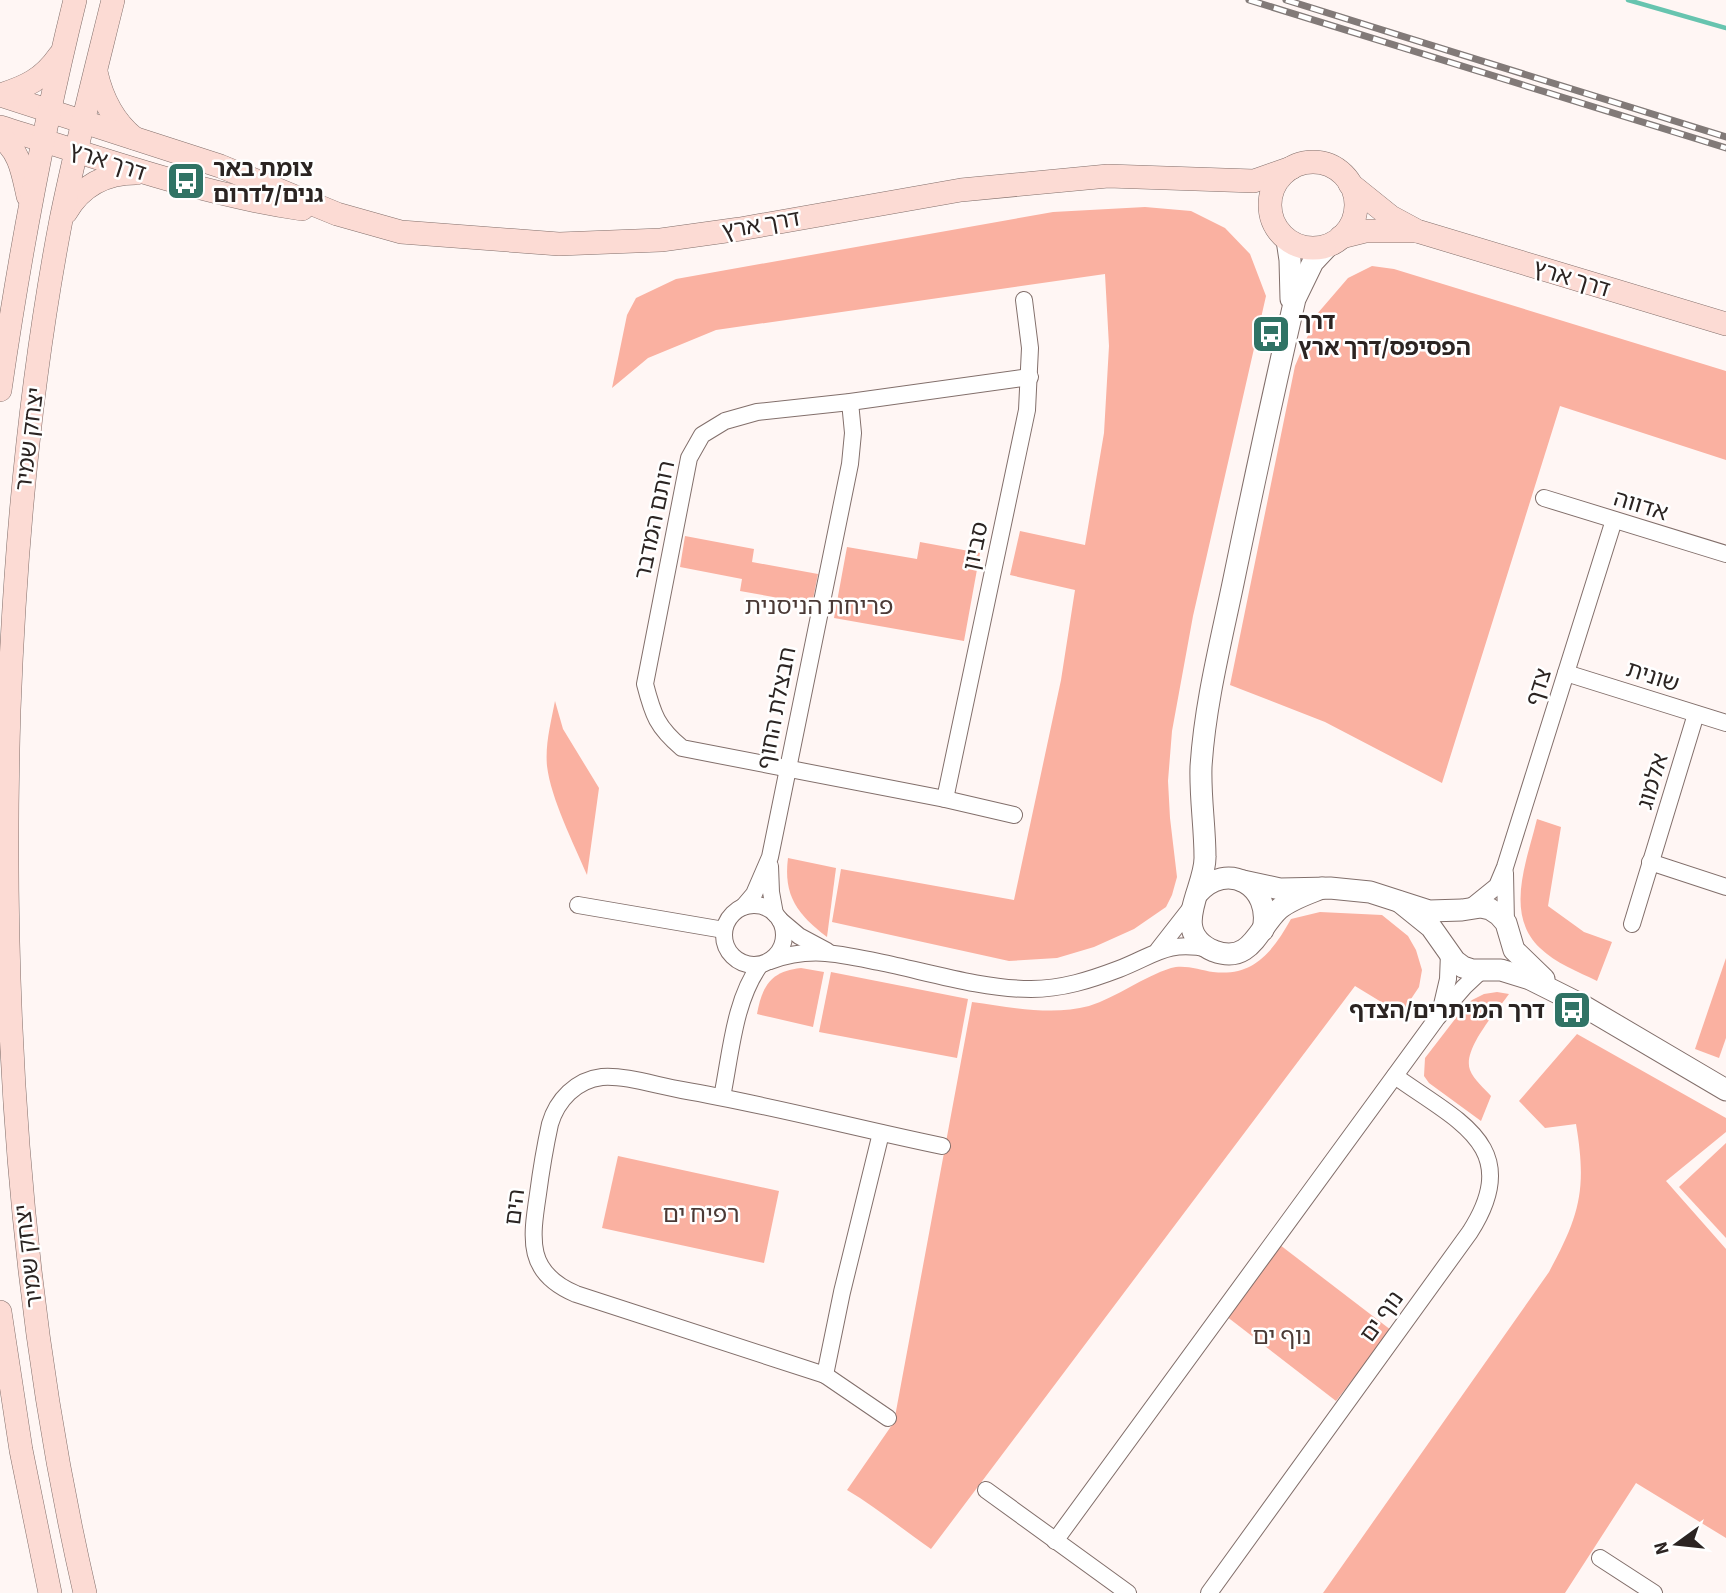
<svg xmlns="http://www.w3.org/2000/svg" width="1726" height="1593" viewBox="0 0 1726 1593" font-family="'Source Sans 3','Noto Sans Hebrew',sans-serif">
<rect width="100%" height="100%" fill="#fff6f4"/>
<!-- green -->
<g fill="#fab1a1">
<path d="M1145,207L1191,211L1225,228L1250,254L1266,296L1193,616L1172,731L1168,781L1170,818L1177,877L1172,895L1166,907L1134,929L1094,947L1057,958L1009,961L832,922L841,869L1014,900L1061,680L1075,590L1010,575L1020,531L1085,545L1104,433L1109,346L1105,274L716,330L648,358L612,388L627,315L636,298L676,279L1053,212Z"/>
<path d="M1372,266L1394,269L1726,371V460L1560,406L1442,783L1325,722L1230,685L1295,366L1317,314L1348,278Z"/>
<path d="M685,536L754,549L752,562L818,574L812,604L740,591L742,579L680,567Z"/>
<path d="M920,542L980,553L964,641L834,618L847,547L917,559Z"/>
<path d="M555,701L563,729L599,788L587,875C574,844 551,799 547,766C545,744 551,722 555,701Z"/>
<path d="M1537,819L1561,827L1548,906L1584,932L1612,942L1597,981C1579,972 1555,963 1540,948C1504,914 1527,861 1537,819Z"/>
<path d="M788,858L836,868L827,937C798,915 783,896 788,858Z"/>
<path d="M1320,912L1382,915L1408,936L1416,950L1422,970L1419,987L1401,1014L1355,986L931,1549C902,1529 876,1507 847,1490L894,1422L972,1002C1009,1007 1052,1016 1089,1006C1117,997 1143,977 1171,968C1184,964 1200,970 1213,972C1254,977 1273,951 1291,919Z"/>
<path d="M1726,958V1038L1719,1058L1695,1049Z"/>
<path d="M801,968L824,972L813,1027L757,1014C762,986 771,971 801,968Z"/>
<path d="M831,972L968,999L957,1058L819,1032Z"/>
<path d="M1497,992L1509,994C1497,1011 1462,1049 1470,1070C1474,1080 1484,1088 1491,1096L1481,1121L1429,1083L1424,1076L1425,1058L1462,1010L1472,1000L1484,994Z"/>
<path d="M1577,1034L1726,1118V1132L1666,1181L1726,1249V1538L1636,1483L1565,1593H1323L1549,1272C1580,1215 1587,1189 1576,1124L1545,1128L1519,1101Z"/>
<path d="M1726,1143V1238L1679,1187Z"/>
<path d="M618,1156L779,1191L764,1263L602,1228Z"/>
<path d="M1280,1245L1391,1330L1336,1401L1226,1316Z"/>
</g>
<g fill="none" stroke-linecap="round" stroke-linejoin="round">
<!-- stream -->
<path stroke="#67c4af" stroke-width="4.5" d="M1628,0L1726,28"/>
<defs>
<g id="minor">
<path d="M1544,498L1726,554"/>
<path d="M1566,673L1726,723"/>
<path d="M945,799L1027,410L1030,348L1024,300"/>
<path d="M1014,815L945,799L682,748C657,727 653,715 645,684L689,458L702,435L725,421L757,412L850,402L1030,377"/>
<path d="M1650,862L1726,887"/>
<path d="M770,866L771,892L775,914"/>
<path d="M1505,873L1506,923"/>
<circle cx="754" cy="935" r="30"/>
<path d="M578,905L724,930"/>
<path d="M743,907L754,894L770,857L850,464L853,433L850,402"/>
<path d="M1471,907L1497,886L1505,867L1614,520"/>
<path d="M780,920L799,936L827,951"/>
<path d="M1632,924L1696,714"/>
<path d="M1158,950L1190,909"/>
<path d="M770,961C810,946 840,954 879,962C928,972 982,989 1031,989C1062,989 1090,980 1119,969C1155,955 1167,940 1209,949"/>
<path d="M1441,1009L1448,979L1449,953"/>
<path d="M722,1097C731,1053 734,1001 760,965"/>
<path d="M825,1375L842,1292L881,1133"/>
<path d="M888,1418L825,1375L576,1294C526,1273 531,1240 538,1194C541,1171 545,1147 550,1124C557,1100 576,1080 602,1077C625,1075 658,1086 682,1090C769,1105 855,1128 942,1146"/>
<path d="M986,1490L1128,1593"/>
<path d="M1055,1541L1437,1018L1464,987L1481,971"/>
<path d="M1600,1558L1654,1593"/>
<path d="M1209,1593L1470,1232C1525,1146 1457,1121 1395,1076"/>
</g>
<g id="tertiary">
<path d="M1287,240L1290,260L1291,299"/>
<path d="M1243,881L1280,889L1330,888L1370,892L1429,911L1462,910L1481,907L1490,909L1499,915L1506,923L1514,950L1544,979"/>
<path d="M1322,888C1307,894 1291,899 1279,909C1258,928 1251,965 1214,951C1168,932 1206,888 1205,857C1205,827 1200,797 1201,767C1205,702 1222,638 1235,574C1254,482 1274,390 1295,299L1313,262L1329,245"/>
<path d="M1197,894C1227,859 1273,886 1263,930"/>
<path d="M1400,902L1431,927L1455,961L1463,967L1472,970H1501L1530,979L1580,1004L1726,1090"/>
</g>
<g id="secondary">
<path d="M96,72C102,99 113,121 134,138"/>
<path d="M0,95L220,166L337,214L401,232L559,244L661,240L740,229L961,190L1108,176L1254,181L1291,168"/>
<path d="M0,95C26,87 43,79 59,56"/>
<path d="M0,127C100,158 199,194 302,209"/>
<path d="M0,137C20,150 23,174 28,196"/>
<circle cx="1313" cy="205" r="43"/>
<path d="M1350,184L1391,217L1417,231L1726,324"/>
<path d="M66,212C81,186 106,173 136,173"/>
<path d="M1341,237L1365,231H1414"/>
<path d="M0,390C19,259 43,129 75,0"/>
<path d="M0,1312L21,1450L50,1593"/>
<path d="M85,1593C18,1304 0,1006 9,710C15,546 30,382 61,220C76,146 95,73 113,0"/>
</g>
</defs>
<!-- minor casing -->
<use href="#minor" stroke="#826f6b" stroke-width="18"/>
<!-- tertiary casing -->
<use href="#tertiary" stroke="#826f6b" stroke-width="23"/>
<!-- secondary casing -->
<use href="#secondary" stroke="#826f6b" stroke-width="24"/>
<!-- minor -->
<use href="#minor" stroke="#fff" stroke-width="16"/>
<!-- tertiary -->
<use href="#tertiary" stroke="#fff" stroke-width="21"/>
<!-- secondary -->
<use href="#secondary" stroke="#fcdbd4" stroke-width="23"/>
<defs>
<g id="rail">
<path d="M1249,0L1726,148"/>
<path d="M1286,0L1726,137"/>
</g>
</defs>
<!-- rail casing -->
<use href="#rail" stroke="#827a78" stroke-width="7"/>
<!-- rail -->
<use href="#rail" stroke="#fff" stroke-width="4.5" stroke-dasharray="13" stroke-linecap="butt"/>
</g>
<!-- icons -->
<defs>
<symbol id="bus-square" viewBox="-11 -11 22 22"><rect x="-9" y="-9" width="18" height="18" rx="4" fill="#307365" stroke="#fff"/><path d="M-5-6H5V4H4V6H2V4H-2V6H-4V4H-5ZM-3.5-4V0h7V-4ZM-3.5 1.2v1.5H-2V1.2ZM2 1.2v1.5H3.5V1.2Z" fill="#fff"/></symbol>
</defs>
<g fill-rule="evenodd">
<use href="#bus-square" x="164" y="159" width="44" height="44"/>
<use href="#bus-square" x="1249" y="312" width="44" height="44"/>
<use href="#bus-square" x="1550" y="988" width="44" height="44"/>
</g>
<g text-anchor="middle" stroke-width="5" stroke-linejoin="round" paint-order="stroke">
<!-- street labels -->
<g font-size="23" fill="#2b2422" stroke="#fff">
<text transform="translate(108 161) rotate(18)" y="8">דרך ארץ</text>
<text transform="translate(761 224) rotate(-10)" y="8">דרך ארץ</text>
<text transform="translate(1572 278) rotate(17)" y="8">דרך ארץ</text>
<text transform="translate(29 439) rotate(-83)" y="8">יצחק שמיר</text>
<text transform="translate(1641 505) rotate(17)" y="8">אדווה</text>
<text transform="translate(654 520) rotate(-78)" y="8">רותם המדבר</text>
<text transform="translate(975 546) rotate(-78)" y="8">סביון</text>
<text transform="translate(1653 676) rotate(18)" y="8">שונית</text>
<text transform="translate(1538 687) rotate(-72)" y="8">צדף</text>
<text transform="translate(776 708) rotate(-79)" y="8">חבצלת החוף</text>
<text transform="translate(1652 781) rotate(-73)" y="8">אלמוג</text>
<text transform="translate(514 1207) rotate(-83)" y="8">הים</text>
<text transform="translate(28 1256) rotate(-97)" y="8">יצחק שמיר</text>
<text transform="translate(1381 1316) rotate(-54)" y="8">נוף ים</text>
</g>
<!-- poi labels -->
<g font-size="23" font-weight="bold" fill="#2b2422" stroke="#fff" text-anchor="start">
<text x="213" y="176">צומת באר<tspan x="213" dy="26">גנים/לדרום</tspan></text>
<text x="1298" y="329">דרך<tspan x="1298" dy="26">הפסיפס/דרך ארץ</tspan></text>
<text x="1545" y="1018" text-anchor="end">דרך המיתרים/הצדף</text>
</g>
<!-- neighbourhood labels -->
<g font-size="24" fill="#4b3a36" stroke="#fff">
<text x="819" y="614">פריחת הניסנית</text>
<text x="701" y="1222">רפיח ים</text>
<text x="1282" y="1344">נוף ים</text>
</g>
</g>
<!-- north arrow -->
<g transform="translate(1677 1544) rotate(255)" stroke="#ffffff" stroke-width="5" paint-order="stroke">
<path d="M0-5L12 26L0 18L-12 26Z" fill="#2b2422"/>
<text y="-10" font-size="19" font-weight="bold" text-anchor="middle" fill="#2b2422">N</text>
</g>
</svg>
